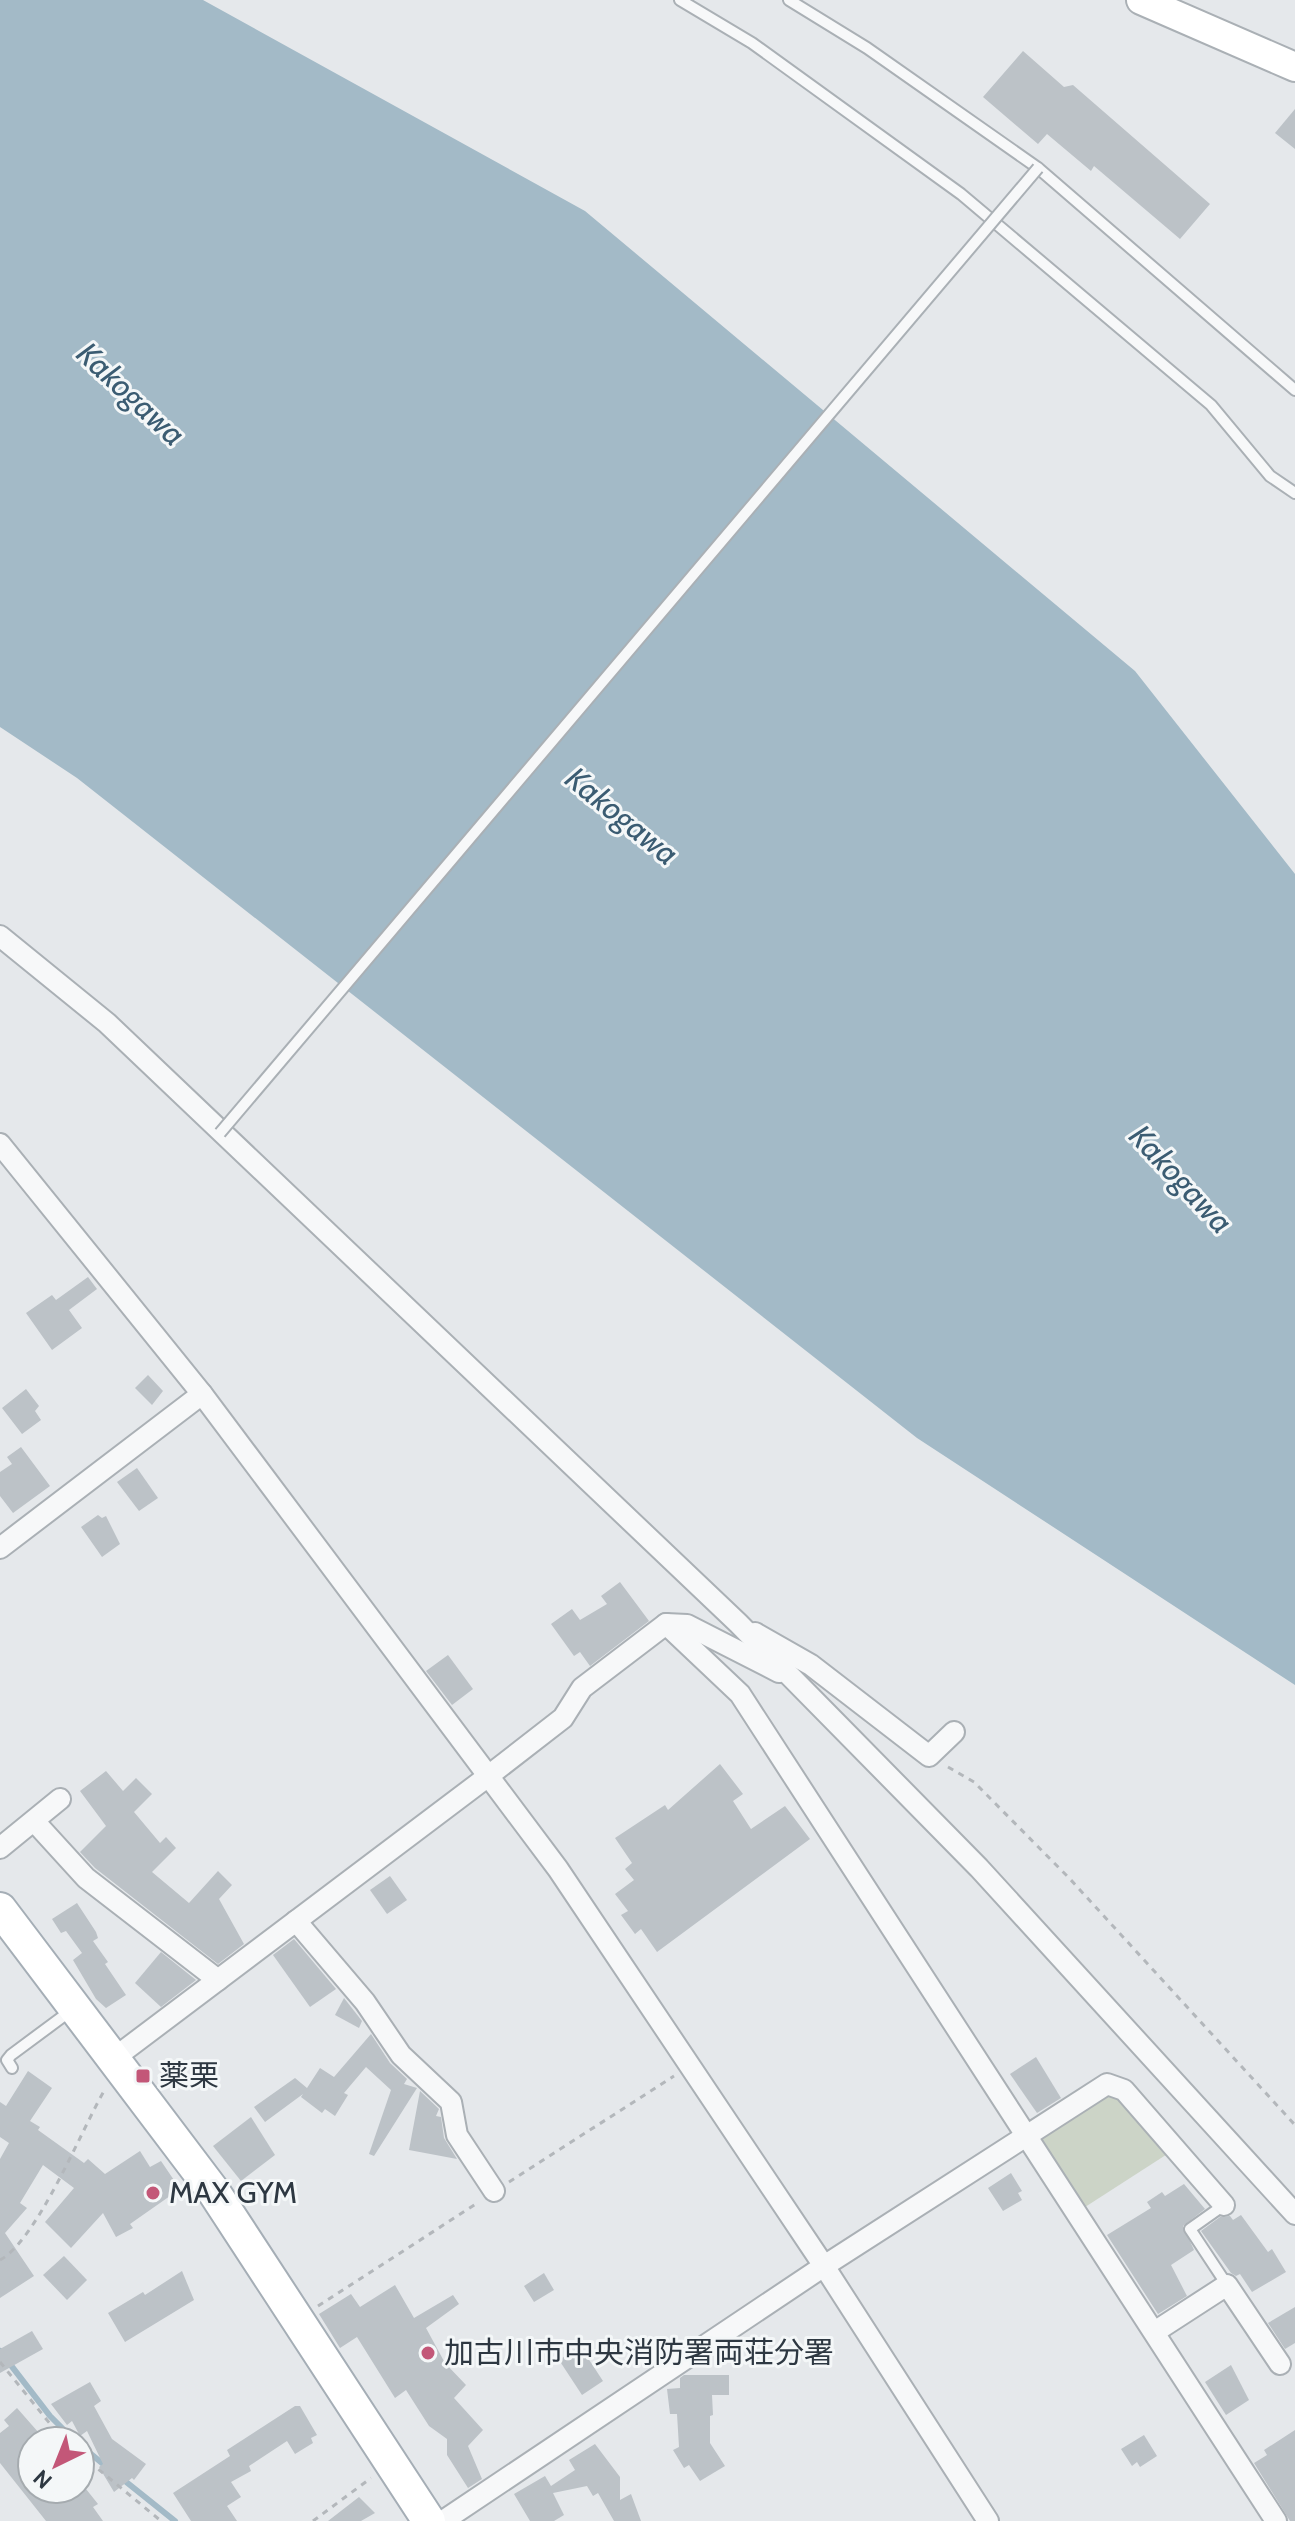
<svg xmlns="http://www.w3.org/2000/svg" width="1295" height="2521" viewBox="0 0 1295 2521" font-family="Cabin,'Noto Sans JP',sans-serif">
<rect width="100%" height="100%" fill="#e5e8eb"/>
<!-- green -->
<path fill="#ccd4c7" d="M1109,2090L1116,2092L1172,2151L1082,2209L1037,2137Z"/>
<!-- water -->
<path fill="#a3bac7" d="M0,0H203L585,211L1135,671L1295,874V1685L917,1438L77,778L0,727Z"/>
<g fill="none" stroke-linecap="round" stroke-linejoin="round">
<!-- stream -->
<g stroke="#a3bac7" stroke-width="6">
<path d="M0,2351L50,2416L75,2441"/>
<path d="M80,2445L108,2468"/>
<path d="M120,2477L175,2521"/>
</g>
</g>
<!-- building -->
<g fill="#bcc2c7">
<path d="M1023,51L1064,87L1073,85L1210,204L1180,239L1094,166L1091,171L1047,134L1038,144L983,97Z"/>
<path d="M1295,109V149L1275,133Z"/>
<path d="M88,1277L97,1289L69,1310L82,1328L52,1350L26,1313L52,1295L56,1300Z"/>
<path d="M148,1375L163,1391L152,1405L135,1388Z"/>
<path d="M26,1389L39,1406L35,1411L41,1420L22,1434L2,1408Z"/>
<path d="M21,1447L50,1486L13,1513L0,1496V1472L12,1464L7,1457Z"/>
<path d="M137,1468L158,1498L139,1511L117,1482Z"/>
<path d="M98,1515L102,1518L106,1516L120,1544L102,1557L81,1527Z"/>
<path d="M620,1582L649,1621L590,1666L580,1652L574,1656L551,1624L572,1609L580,1620L607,1604L601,1596Z"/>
<path d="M448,1655L473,1689L452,1705L426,1671Z"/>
<path d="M720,1764L743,1794L733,1801L751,1829L785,1806L810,1839L657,1952L641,1929L635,1934L621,1915L628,1911L615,1894L634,1880L625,1869L632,1863L615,1838L665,1805L668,1810Z"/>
<path d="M106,1771L123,1791L136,1778L152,1794L134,1812L160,1843L166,1837L176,1848L152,1872L189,1903L218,1871L232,1885L219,1899L244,1944L218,1964L95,1868L80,1852L106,1826L80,1791Z"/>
<path d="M390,1876L407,1900L387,1914L370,1890Z"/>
<path d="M77,1903L96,1932L98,1938L93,1941L108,1962L105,1964L126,1995L106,2008L96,1999L73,1960L82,1953L66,1931L61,1933L52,1919Z"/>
<path d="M294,1939L336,1989L310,2007L273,1955Z"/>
<path d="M161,1952L196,1980L161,2007L135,1983Z"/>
<path d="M344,1998L362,2021L359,2028L335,2015Z"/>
<path d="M371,2034L390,2063L407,2079L404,2084L417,2088L374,2156L369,2154L391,2090L366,2067L344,2093L348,2095L335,2116L325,2109L322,2113L301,2097L303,2094L265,2122L254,2107L295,2078L307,2088L320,2068L334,2077Z"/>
<path d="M1036,2057L1061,2098L1037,2113L1010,2074Z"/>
<path d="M28,2071L52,2088L30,2121L40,2127L38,2130L84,2163L88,2159L105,2174L140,2151L150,2167L161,2161L180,2189L130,2224L133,2228L116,2237L103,2213L71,2248L45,2222L74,2188L43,2165L20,2203L27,2208L5,2233L34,2276L0,2298V2159L9,2143L0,2137V2102L6,2106Z"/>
<path d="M420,2091L439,2109L436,2116L441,2117L444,2138L457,2159L409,2150Z"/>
<path d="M251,2117L275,2155L241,2181L213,2146Z"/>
<path d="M1011,2173L1022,2191L1018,2193L1022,2200L1003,2211L988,2188Z"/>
<path d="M1184,2184L1205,2209L1183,2226L1194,2250L1171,2265L1187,2296L1158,2314L1107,2235L1151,2208L1147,2202L1162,2192L1165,2196Z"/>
<path d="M1241,2215L1268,2252L1272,2249L1286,2272L1252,2292L1240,2274L1236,2276L1231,2273L1201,2231L1220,2217L1230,2216L1233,2220Z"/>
<path d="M64,2256L87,2280L67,2300L43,2275Z"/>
<path d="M182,2271L194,2300L125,2342L108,2313L143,2292L145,2295Z"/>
<path d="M544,2273L554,2290L534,2302L524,2286Z"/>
<path d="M395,2285L414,2318L453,2295L459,2304L426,2328L445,2363L466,2385L454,2398L483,2430L468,2446L482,2479L468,2488L447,2455V2439L429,2426L406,2390L395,2398L357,2337L340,2348L319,2314L351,2294L360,2307Z"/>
<path d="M1295,2307V2343L1285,2349L1268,2323Z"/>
<path d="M32,2331L43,2349L0,2373V2349Z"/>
<path d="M580,2346L603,2381L582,2395L559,2360Z"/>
<path d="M1231,2365L1249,2400L1226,2415L1205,2382Z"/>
<path d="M684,2375H729V2395H712L713,2415L710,2416V2443L725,2466L700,2481L689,2465L684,2468L673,2450L679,2447L677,2414H670L667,2389L680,2388V2378Z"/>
<path d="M90,2382L101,2401L94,2406L112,2439L146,2464L134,2480L132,2478L114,2492L99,2467L103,2464L87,2431L80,2436L72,2421L67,2425L51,2404Z"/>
<path d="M295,2406H300L317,2435L311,2438L313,2443L295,2454L287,2441L249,2466L251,2471L231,2482L241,2497L227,2506L237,2521H191L173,2493L230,2456L227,2450Z"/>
<path d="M17,2408L46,2441H32V2489H86L98,2504L93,2507L103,2521H46L0,2463V2433L9,2426L4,2420Z"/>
<path d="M1295,2430V2521H1290L1254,2463L1267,2455L1264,2450Z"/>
<path d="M1144,2435L1157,2456L1140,2467L1137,2462L1132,2466L1121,2449Z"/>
<path d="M595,2444L620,2477V2500L631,2494L641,2521H614L598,2493L593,2496L587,2486L553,2493L564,2515L554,2521H530L514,2494L545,2476L551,2486L575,2470L569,2460Z"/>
<path d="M359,2497L375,2513L361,2521H328Z"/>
</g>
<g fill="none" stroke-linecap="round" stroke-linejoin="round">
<defs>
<g id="service">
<path d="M680,0L752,43L961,194L1211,405L1270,476L1295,493"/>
<path d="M789,0L867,48L1038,168L1295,390"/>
<path d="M12,2068L7,2060L11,2055L73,2009"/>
<path d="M1224,2205L1190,2229L1227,2285"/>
</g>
<g id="minor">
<path d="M0,936L107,1023L738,1623L979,1868L1295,2214"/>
<path d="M0,1144L202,1394L558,1869L824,2266L988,2521"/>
<path d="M0,1548L202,1394"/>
<path d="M666,1624L740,1694L1276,2521"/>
<path d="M755,1633L811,1665L929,1756L954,1732"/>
<path d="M34,1821L86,1878L218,1980"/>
<path d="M0,1848L60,1799"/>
<path d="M296,1921L365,2002L401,2055L451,2102L457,2135L494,2191"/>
<path d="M113,2059L487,1777L563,1718L582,1688L666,1624L687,1625L779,1672"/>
<path d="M1156,2331L1227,2285L1280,2364"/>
<path d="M443,2521L824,2266L1107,2084L1124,2090L1224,2205"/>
</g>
<path id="secondary" d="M1141,0L1295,67"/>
<path id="primary" d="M0,1909L214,2192L429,2521"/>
</defs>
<!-- service casing -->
<use href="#service" stroke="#aab0b5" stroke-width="14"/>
<!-- minor casing -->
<use href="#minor" stroke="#aab0b5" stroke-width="24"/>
<!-- secondary casing -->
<use href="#secondary" stroke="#aab0b5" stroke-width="32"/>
<!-- primary casing -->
<use href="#primary" stroke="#a5aeb6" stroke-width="36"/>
<!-- path -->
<g stroke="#b3b7bb" stroke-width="3" stroke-dasharray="6 6" stroke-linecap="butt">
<path d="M948,1767L974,1782L1070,1879L1295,2125"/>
<path d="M509,2182L674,2076"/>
<path d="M0,2260C37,2240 81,2131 104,2091"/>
<path d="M318,2306L479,2202"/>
<path d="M0,2362L64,2441"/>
<path d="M80,2454L161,2521"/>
<path d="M313,2521L371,2478"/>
</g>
<!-- service -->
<use href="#service" stroke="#f7f8f9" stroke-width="10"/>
<!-- minor -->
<use href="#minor" stroke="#f7f8f9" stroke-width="20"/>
<!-- secondary -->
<use href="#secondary" stroke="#fff" stroke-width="28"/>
<!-- primary -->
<use href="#primary" stroke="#fff" stroke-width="32"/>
<defs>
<path id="service-bridge" d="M220,1133L1038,168"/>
</defs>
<!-- service-bridge casing -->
<use href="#service-bridge" stroke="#aab0b5" stroke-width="14" stroke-linecap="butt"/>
<!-- service-bridge -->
<use href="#service-bridge" stroke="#f7f8f9" stroke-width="10"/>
</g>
<!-- markers -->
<g fill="#c35778" stroke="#f4f7f8" stroke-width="3">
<rect x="135" y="2068" width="16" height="16" rx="4"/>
<circle cx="153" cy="2193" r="8"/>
<circle cx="428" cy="2353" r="8"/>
</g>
<g text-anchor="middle" stroke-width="6" stroke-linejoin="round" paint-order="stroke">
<!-- poi labels -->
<g font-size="30" fill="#2e3842" stroke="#f4f7f8" text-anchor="start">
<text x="159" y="2086">薬栗</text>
<text x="169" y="2203">MAX GYM</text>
<text x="444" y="2363">加古川市中央消防署両荘分署</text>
</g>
<!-- water labels -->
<g font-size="32" font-style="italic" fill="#3b5c72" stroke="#f4f7f8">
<text transform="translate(131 394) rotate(43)" y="11">Kakogawa</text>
<text transform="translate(622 816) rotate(39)" y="11">Kakogawa</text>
<text transform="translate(1181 1179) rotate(47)" y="11">Kakogawa</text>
</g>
</g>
<!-- north arrow -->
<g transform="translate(56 2465) rotate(223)"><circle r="38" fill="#f4f7f8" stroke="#a5abaf" stroke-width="2"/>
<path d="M0-6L14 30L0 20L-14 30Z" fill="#c35778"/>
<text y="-12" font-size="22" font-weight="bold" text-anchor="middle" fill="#2e3842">N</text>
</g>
</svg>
